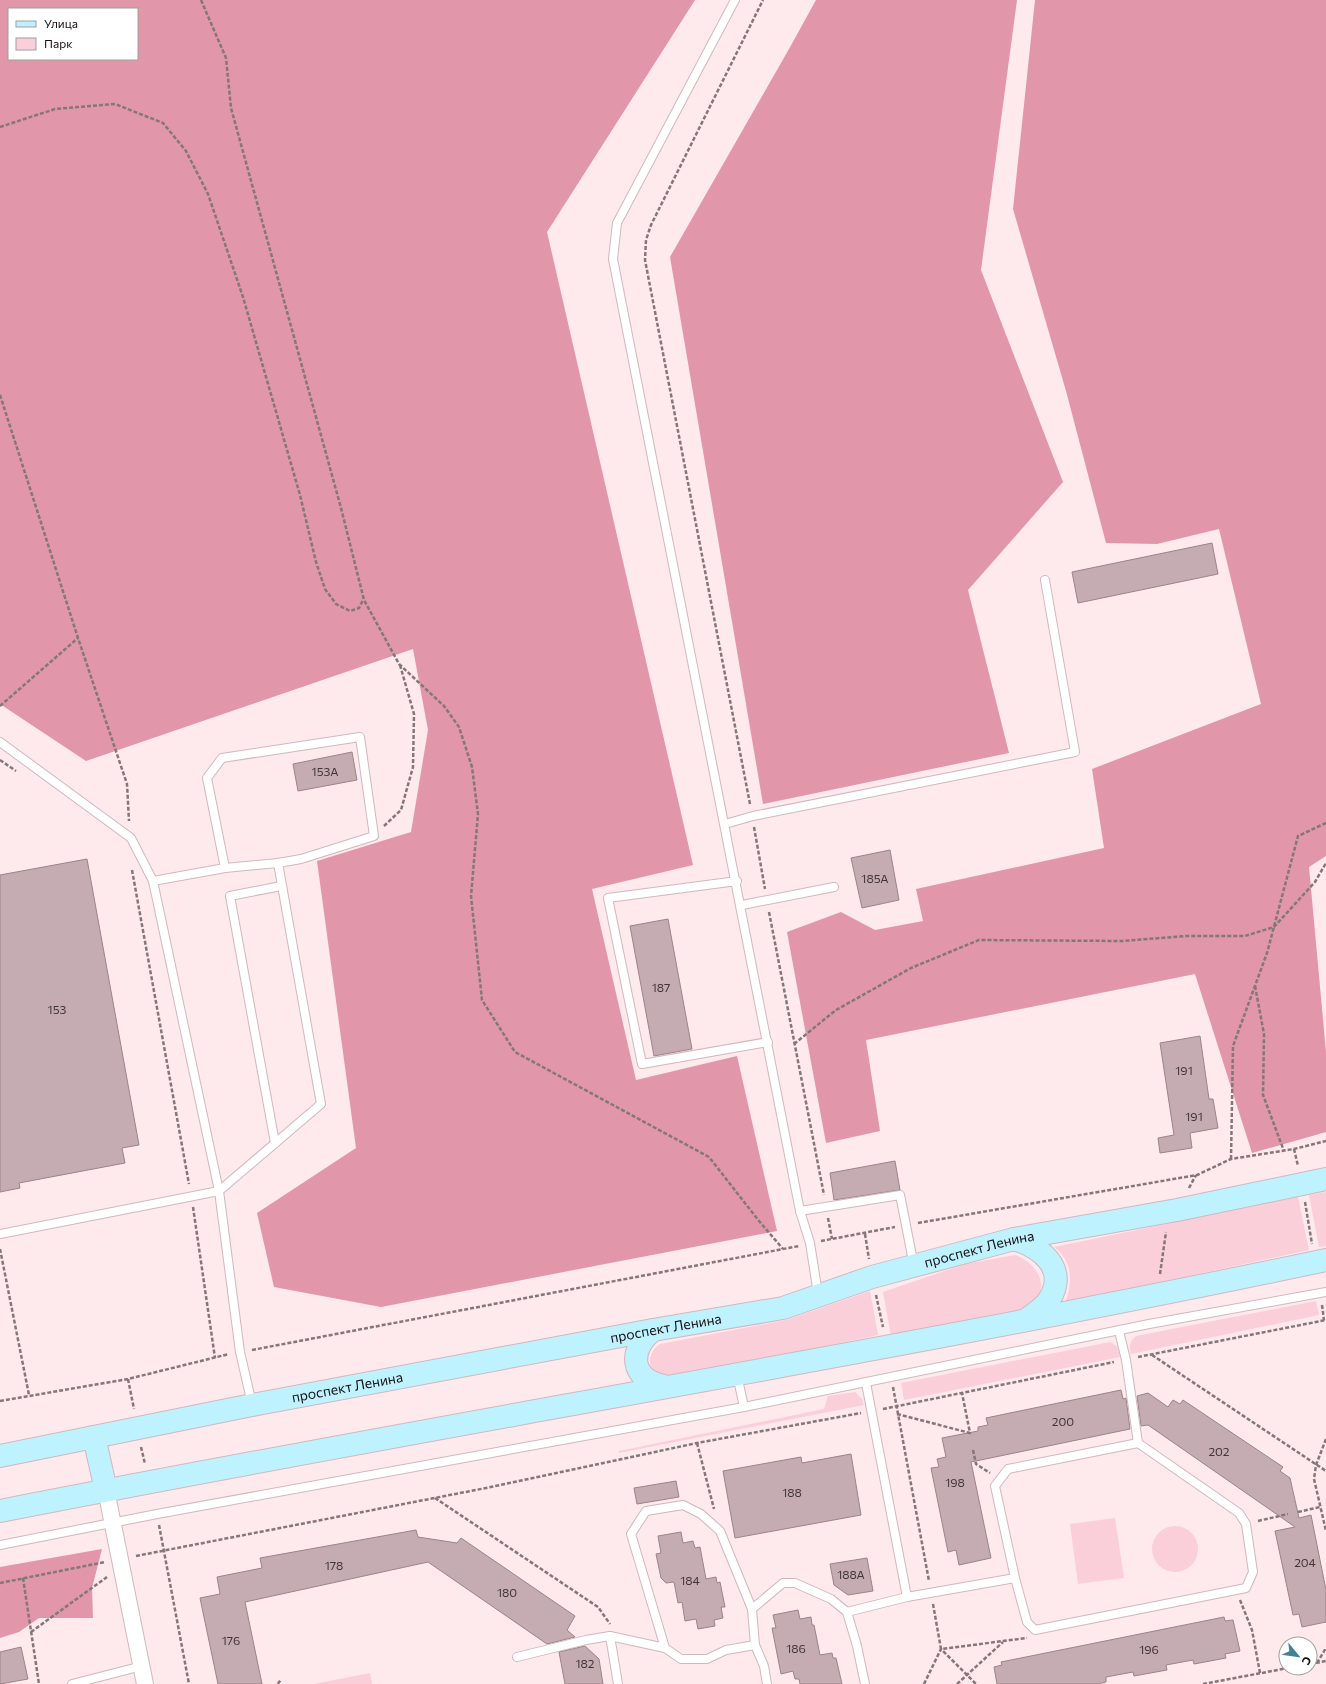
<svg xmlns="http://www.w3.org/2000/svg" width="1326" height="1684" viewBox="0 0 1326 1684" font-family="Commissioner,sans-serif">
<rect width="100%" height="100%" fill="#fee9ed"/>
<!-- green -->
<g fill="#fbcfd9">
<path d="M1326,1192V1246L1319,1247L1309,1195Z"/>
<path d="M1298,1197L1309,1250L1065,1303C1073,1283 1073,1261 1054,1247Z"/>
<path d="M1015,1255C1032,1261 1049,1279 1037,1299C1034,1304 1028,1308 1024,1312L891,1336L883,1292L965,1264Z"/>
<path d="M870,1291L878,1335L667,1380C663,1377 656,1374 653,1370C646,1361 652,1349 660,1344L786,1320Z"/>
<path d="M1316,1301L1319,1315L1131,1354C1128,1346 1130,1341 1136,1336Z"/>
<path d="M1110,1342L1117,1346L1120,1357L904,1400L901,1383Z"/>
<path d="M855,1392L862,1399L864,1405L619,1453V1451L824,1409L828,1396Z"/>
<path d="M1115,1518L1124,1578L1078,1584L1070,1524Z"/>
<circle cx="1175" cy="1549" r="23"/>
<path d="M370,1673L372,1684H314Z"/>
</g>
<!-- forest -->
<g fill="#e196a9" fill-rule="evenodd">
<path d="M0,0H695L547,232L693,865L592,889L636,1080L737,1056L777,1231L381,1307L274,1287L257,1213L356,1148L317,861L411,832L428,730L413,649L86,761L0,704ZM9,9H137V59H9Z"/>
<path d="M816,0H1017L981,270L1063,482L968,590L1009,753L763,804L670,257L789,49Z"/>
<path d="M1035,0H1326V856L1309,867L1326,1052V1132L1252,1153L1195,974L866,1040L880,1131L826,1143L787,932L841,912L875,930L923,921L916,889L1104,848L1092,769L1261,704L1219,529L1157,544L1106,543L1066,391L1013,209Z"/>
<path d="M102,1549L92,1588L93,1618H39L19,1632L0,1638V1567Z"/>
</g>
<!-- building -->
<g fill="#c5acb2" stroke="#9b8389">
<path d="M1212,543L1218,574L1078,603L1072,572Z"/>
<path d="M352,752L357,780L298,791L293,764Z"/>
<path d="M890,850L899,900L862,908L851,858Z"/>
<path d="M87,859L139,1145L122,1148L125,1163L19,1183L20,1188L0,1192V875Z"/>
<path d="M668,919L692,1049L654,1056L630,926Z"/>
<path d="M1200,1036L1209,1099H1213L1218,1128L1190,1133L1192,1148L1160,1153L1158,1138L1174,1135L1160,1043Z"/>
<path d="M895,1161L900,1190L834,1200L830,1173Z"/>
<path d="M1121,1390L1123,1399L1126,1398L1130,1429L971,1462L991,1558L959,1565L956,1550L948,1552L931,1468L939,1467L937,1459L946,1457L942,1438L978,1431V1427L988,1425L986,1418Z"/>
<path d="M1148,1393L1168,1407L1173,1400L1180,1404L1183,1400L1283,1467L1280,1471L1290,1478L1299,1518L1311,1515L1326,1590V1622L1302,1627L1299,1614L1293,1615L1275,1531L1295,1527L1148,1425L1141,1426L1137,1396Z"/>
<path d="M851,1454L861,1515L735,1538L723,1471L801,1457L802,1463Z"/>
<path d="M676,1481L679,1497L637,1504L634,1488Z"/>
<path d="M416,1530L418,1537L457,1543L461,1538L575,1616L567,1630L575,1637L547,1644L428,1562L245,1602L262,1684H218L200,1598L220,1594L217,1577L262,1568L260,1558Z"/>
<path d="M681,1532L683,1543L693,1541L695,1548L700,1547L706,1579L716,1577L717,1583L720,1582L725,1607H721L723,1618L714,1620L715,1626L698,1629L696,1619L685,1621L682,1602L678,1603L674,1582L666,1583L661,1578L656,1554L661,1553L658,1536Z"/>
<path d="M867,1558L873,1591L848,1595L834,1585L830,1564Z"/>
<path d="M798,1610L800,1619L811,1617L812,1625H814L820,1655L832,1653L833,1658H836L842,1684H800L799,1679H795L793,1671L781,1674L772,1628H776L773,1615Z"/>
<path d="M1224,1617L1225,1621L1233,1620L1240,1651L1225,1654L1226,1658L1194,1664L1193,1660L1166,1665L1167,1670L1134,1676L1133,1672L1106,1677V1682L1098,1684H997L994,1667L1002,1665L1001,1662Z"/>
<path d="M585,1646L599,1659L603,1684H565L559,1652Z"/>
<path d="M21,1647L28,1679L0,1684V1652Z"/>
</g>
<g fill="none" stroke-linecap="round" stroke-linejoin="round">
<defs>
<g id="service">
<path d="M735,0L617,223L613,259L800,1211L810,1243L818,1294"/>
<path d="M0,742L131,838L153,881L219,1191L240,1352L252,1404"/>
<path d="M725,824L753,816L1075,752L1045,580"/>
<path d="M225,868L207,778L222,758L360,737L374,836L301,859L278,863"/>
<path d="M737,881L608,898L642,1064L768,1042"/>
<path d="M742,905L834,887"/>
<path d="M275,1143L230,896L281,886"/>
<path d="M800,1211L900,1195L914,1266"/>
<path d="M0,1234L219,1191L321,1104L278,863L225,868L153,881"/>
<path d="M1119,1331L1126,1360L1138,1443"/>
<path d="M737,1375L744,1407"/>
<path d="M866,1383L907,1597L1015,1578"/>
<path d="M1138,1443L1239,1513L1246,1524L1253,1572L1246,1588L1035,1630L1027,1622L1015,1578L995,1486L1008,1469Z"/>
<path d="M0,1545L157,1514L744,1407L1149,1324L1326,1292"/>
<path d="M847,1612L907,1597"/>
<path d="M610,1636L665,1648L631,1534L646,1511L683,1505L701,1514L720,1531L752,1609"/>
<path d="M665,1648L681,1659H707L726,1650L755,1645"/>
<path d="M517,1657L586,1640L610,1636L618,1684"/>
<path d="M72,1684L142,1666"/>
<path d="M767,1684L764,1666L755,1645L752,1609L783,1583H795L831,1599L847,1612L857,1646L865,1684"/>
</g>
<path id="minor" d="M106,1490L145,1684"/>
<g id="secondary">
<path d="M1014,1239C1041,1247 1069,1269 1049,1300C1044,1308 1034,1314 1026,1320"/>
<path d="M653,1330C628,1350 630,1379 664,1386"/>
<path d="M94,1437L106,1490"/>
<path id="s1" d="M0,1456L252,1405L653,1330L783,1308L872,1277L1014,1239L1177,1210L1326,1179"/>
<path d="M0,1511C441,1424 886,1353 1326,1260"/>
</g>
</defs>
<!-- service casing -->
<use href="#service" stroke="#d0b8bd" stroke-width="10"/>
<!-- minor casing -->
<use href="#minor" stroke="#d0b8bd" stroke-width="18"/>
<!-- secondary casing -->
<use href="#secondary" stroke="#d0b8bd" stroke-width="24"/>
<!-- path -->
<g stroke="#847679" stroke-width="2.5" stroke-dasharray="4 2" stroke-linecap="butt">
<path d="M201,0L226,58L231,108L341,508L364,600L399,664L444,706L459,727L472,767L478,814L471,896L482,1000L515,1052L709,1157L759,1221L783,1249"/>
<path d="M0,127L55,109L115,104L163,123L186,151L208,194L243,297L300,495L316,562L325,589L336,604L350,611L359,608L363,600"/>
<path d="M0,395L78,638L127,784L129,821"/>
<path d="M0,706L78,638"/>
<path d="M0,760L16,771"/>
<path d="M750,804L645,260L646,240L651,225L763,0"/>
<path d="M384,826L401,810L413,767L414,714L400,665"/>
<path d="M754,827L765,889"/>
<path d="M132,870L189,1184"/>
<path d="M769,912L824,1195"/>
<path d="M1255,986L1264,1034L1263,1095L1284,1151"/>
<path d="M794,1044L836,1010L911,968L979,940L1122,941L1186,936H1245L1274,927L1315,882L1326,863"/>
<path d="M1294,1149L1298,1166"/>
<path d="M1231,1159L1233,1046L1267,953L1298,836L1326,823"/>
<path d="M1189,1188L1196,1175"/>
<path d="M1305,1202L1312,1244"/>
<path d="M193,1207L215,1358"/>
<path d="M828,1218L832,1239"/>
<path d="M918,1223L1197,1175L1231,1159L1294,1149L1326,1141"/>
<path d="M865,1234L869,1259"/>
<path d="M821,1241L895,1227"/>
<path d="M0,1249L29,1395"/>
<path d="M1160,1274L1166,1232"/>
<path d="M876,1295L883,1327"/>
<path d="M1322,1305L1324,1320"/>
<path d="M252,1350L799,1246"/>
<path d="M1152,1355L1326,1471"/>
<path d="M1138,1357L1326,1320"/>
<path d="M128,1379L134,1409"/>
<path d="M893,1387L929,1581"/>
<path d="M0,1401L128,1379L229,1354"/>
<path d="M883,1409L1114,1362"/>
<path d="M897,1414L970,1433L962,1393"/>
<path d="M1326,1439L1316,1465L1314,1479L1326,1531"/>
<path d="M697,1443L714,1509"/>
<path d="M141,1447L145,1464"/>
<path d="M973,1450L976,1464L990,1473"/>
<path d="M435,1498L598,1607L610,1624"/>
<path d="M1298,1512L1320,1507"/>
<path d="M1258,1521L1288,1514"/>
<path d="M159,1525L189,1684"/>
<path d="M136,1556L486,1488L697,1443L861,1413"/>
<path d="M23,1578L39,1684"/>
<path d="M0,1583L105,1562"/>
<path d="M1240,1600L1252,1630L1260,1673"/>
<path d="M933,1604L941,1649L1027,1638"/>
<path d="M31,1632L107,1577"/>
<path d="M1317,1663L1326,1648"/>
<path d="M1310,1664L1326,1661"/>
<path d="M278,1684L281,1679"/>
<path d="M924,1684L941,1649L976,1684"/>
<path d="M957,1684L1003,1642"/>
<path d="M1203,1684L1288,1668"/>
</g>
<!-- service -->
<use href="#service" stroke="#fff" stroke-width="8"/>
<!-- minor -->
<use href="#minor" stroke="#fff" stroke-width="16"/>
<!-- secondary -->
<use href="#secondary" stroke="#bef2ff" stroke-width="22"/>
</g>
<g text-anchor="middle" stroke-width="3.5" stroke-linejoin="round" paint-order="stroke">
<!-- number labels -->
<g font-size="12" fill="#423638">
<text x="325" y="776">153А</text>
<text x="875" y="883">185А</text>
<text x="661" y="992">187</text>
<text x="57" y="1014">153</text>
<text x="1184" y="1075">191</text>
<text x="1194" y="1121">191</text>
<text x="1063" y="1426">200</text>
<text x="1219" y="1456">202</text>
<text x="955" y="1487">198</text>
<text x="792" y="1497">188</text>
<text x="1305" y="1567">204</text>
<text x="334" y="1570">178</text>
<text x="851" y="1579">188А</text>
<text x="690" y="1585">184</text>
<text x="507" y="1597">180</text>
<text x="231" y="1645">176</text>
<text x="796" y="1653">186</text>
<text x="1149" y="1654">196</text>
<text x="585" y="1668">182</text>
</g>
<!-- street labels -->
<g font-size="14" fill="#160e10" stroke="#fff">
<text dy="5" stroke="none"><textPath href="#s1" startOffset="1002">проспект Ленина</textPath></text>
<text dy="5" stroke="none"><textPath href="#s1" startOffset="678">проспект Ленина</textPath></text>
<text dy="5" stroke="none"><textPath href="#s1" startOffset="354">проспект Ленина</textPath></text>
</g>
</g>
<!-- legend -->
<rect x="8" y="8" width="130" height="52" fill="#ffffff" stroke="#a29f9f"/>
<rect x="16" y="21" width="20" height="6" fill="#bef2ff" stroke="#a29f9f"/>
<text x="44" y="28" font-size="12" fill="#160e10">Улица</text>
<rect x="16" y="38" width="20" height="12" fill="#fbcfd9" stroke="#a29f9f"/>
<text x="44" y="48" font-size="12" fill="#160e10">Парк</text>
<!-- north arrow -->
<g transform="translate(1298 1656) rotate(119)"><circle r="19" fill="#ffffff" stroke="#a29f9f"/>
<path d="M0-3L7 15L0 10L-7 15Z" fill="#438296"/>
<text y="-6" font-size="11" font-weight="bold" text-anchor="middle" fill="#160e10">С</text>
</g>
</svg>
